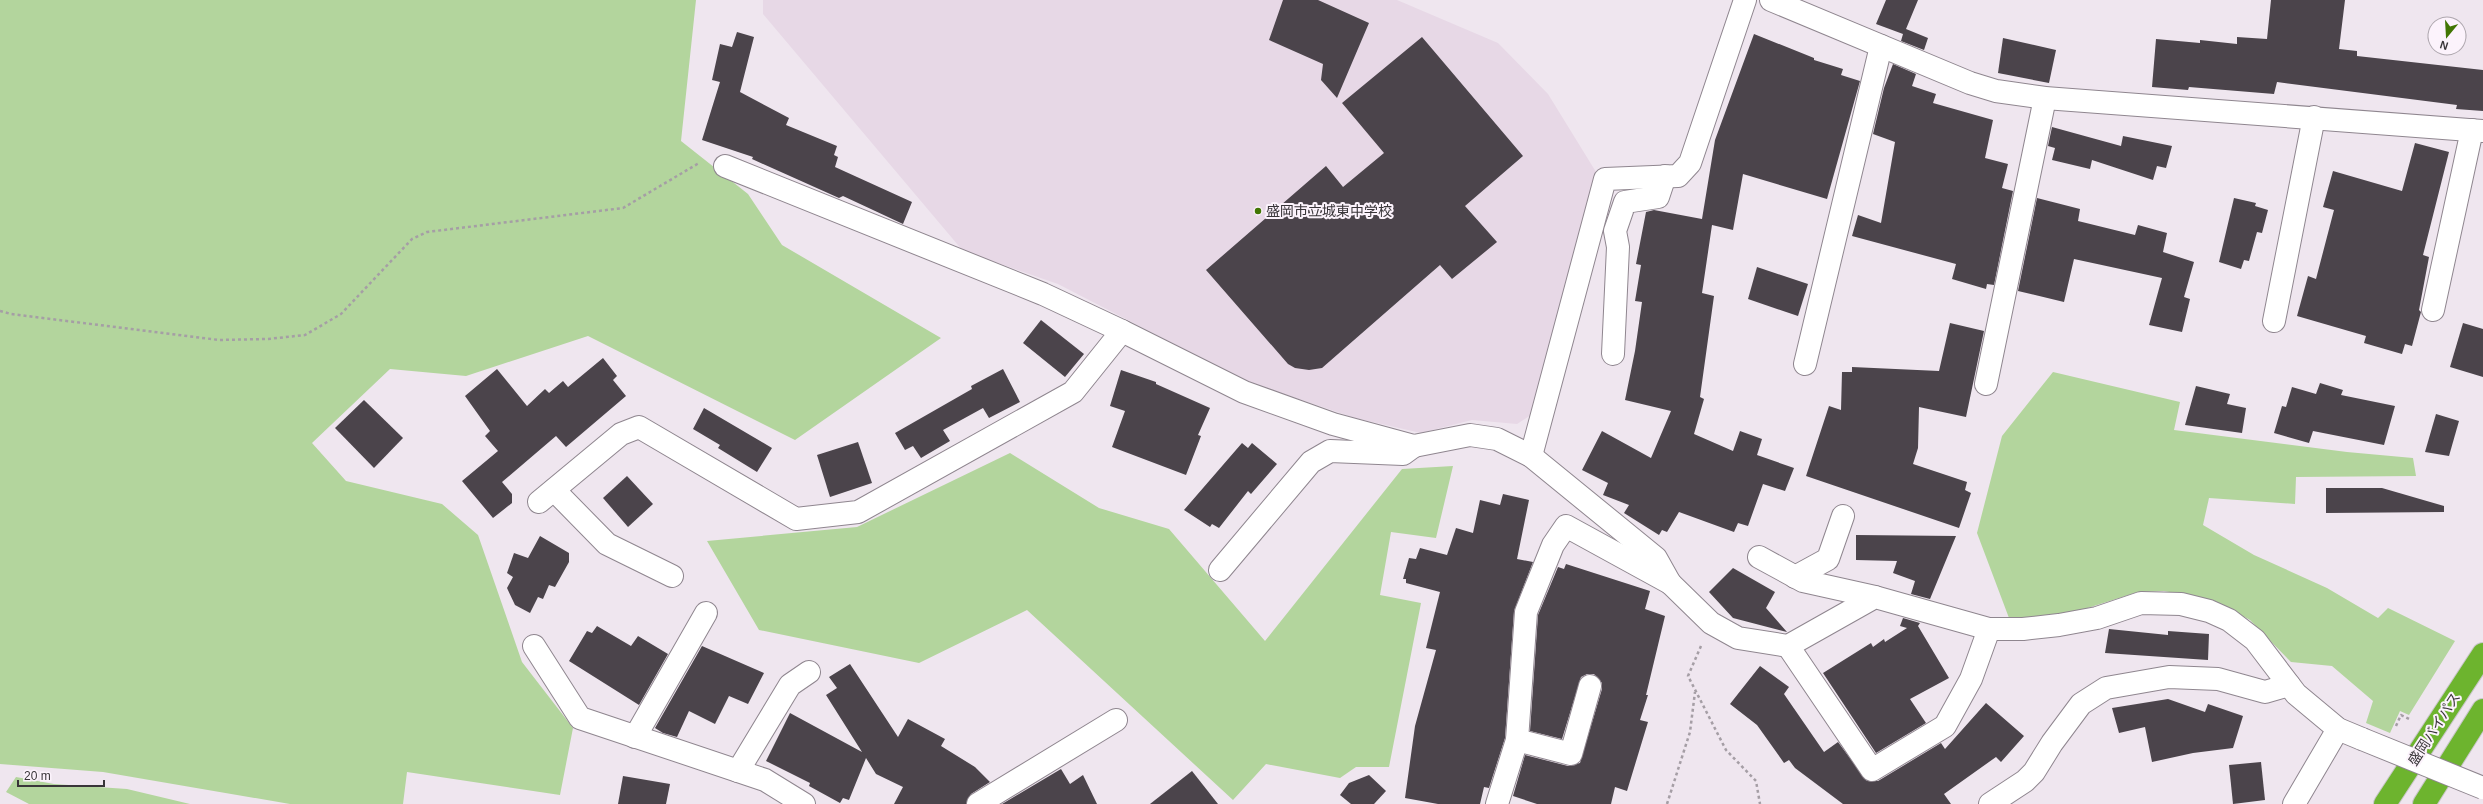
<svg xmlns="http://www.w3.org/2000/svg" width="2483" height="804" viewBox="0 0 2483 804" font-family="Arial,'Noto Sans JP',sans-serif">
<rect width="100%" height="100%" fill="#efe6ef"/>
<!-- built -->
<path fill="#e7d8e6" d="M763,0H1397L1498,43L1548,94L1596,172L1531,415L1517,424L1472,420L1421,433L1355,418L1246,381L1058,284L963,251L763,14Z"/>
<!-- green -->
<g fill="#b3d59d">
<path d="M0,0H696L681,141L748,194L782,245L941,338L795,440L588,336L466,376L390,369L312,443L346,481L442,504L478,535L522,662L573,728L560,795L407,772L403,804H290L103,772L0,764Z"/>
<path d="M2053,372L2180,402L2174,430L2347,452L2413,458L2416,476L2296,477L2295,504L2209,498L2203,525L2254,555L2327,588L2378,618L2388,608L2455,641L2409,715L2400,711L2390,733L2366,723L2373,701L2332,666L2291,662L2250,620L2217,602L2190,596L2164,591L2138,592L2075,612L2038,617L2009,618L1977,533L2002,436Z"/>
<path d="M1010,453L1099,508L1169,529L1265,641L1402,469L1453,466L1436,538L1391,532L1380,595L1421,603L1389,767H1356L1340,778L1266,764L1233,800L1027,610L919,663L759,630L707,541L857,527Z"/>
<path d="M16,777L54,784L127,789L190,804H29L6,792Z"/>
</g>
<!-- building -->
<g fill="#4b444b">
<path d="M1283,0H1318L1369,23L1337,98L1321,80L1323,64L1269,40Z"/>
<path d="M1886,0H1918L1906,29L1928,38L1924,50L1901,41L1903,34L1876,24Z"/>
<path d="M2271,0H2345L2339,49L2357,51V56L2483,70V111L2456,109L2457,105L2277,82L2274,94L2189,87L2188,90L2152,87L2156,39L2200,43V40L2237,44V37L2267,39Z"/>
<path d="M737,32L754,37L740,92L789,118L786,125L837,146L834,155L838,157L835,167L912,202L903,224L843,196L839,198L752,159L753,157L702,140L720,82L712,80L720,44L732,47Z"/>
<path d="M1754,34L1814,58V60L1843,69L1841,75L1860,81L1827,199L1743,174L1733,230L1712,225L1702,293L1714,296L1700,397L1704,399L1694,434L1733,451L1740,431L1762,439L1757,455L1794,468L1785,491L1763,484L1748,526L1738,523L1734,532L1679,512L1667,532L1662,530L1659,535L1624,513L1629,505L1603,495L1608,483L1582,470L1602,431L1651,458L1671,411L1625,400L1635,351L1642,302L1635,301L1641,265L1636,264L1646,212L1654,210L1702,219L1715,140Z"/>
<path d="M1422,37L1523,156L1465,206L1497,242L1452,279L1440,265L1322,368L1309,370L1295,368L1288,364L1206,270L1326,166L1343,187L1384,153L1342,103Z"/>
<path d="M2003,38L2056,50L2049,83L1998,73Z"/>
<path d="M1893,64L1916,74L1912,86L1936,94L1933,103L1993,120L1985,158L2008,164L2002,188L2013,191L1994,285L1987,284L1986,289L1952,279L1956,264L1852,236L1858,215L1881,223L1895,142L1873,134L1884,88Z"/>
<path d="M2052,127L2121,146L2123,136L2172,146L2166,168L2157,166L2153,180L2092,160L2090,169L2052,160L2055,148L2048,146Z"/>
<path d="M2415,143L2449,152L2423,255L2429,257L2419,310L2421,312L2412,346L2405,344L2402,354L2364,343L2366,336L2297,316L2308,276L2316,279L2334,210L2323,207L2333,171L2402,191Z"/>
<path d="M2037,198L2080,209L2078,221L2135,235L2138,225L2167,233L2163,252L2194,262L2184,297L2190,299L2182,332L2149,325L2162,278L2074,259L2064,302L2018,291Z"/>
<path d="M2234,198L2256,203L2255,206L2268,210L2262,233L2257,232L2249,261L2244,260L2241,269L2219,262Z"/>
<path d="M1757,267L1808,284L1798,316L1748,299Z"/>
<path d="M1041,320L1084,354L1065,377L1023,343Z"/>
<path d="M1950,323L1984,331L1966,417L1919,407L1918,448L1913,464L1967,482L1965,490L1971,493L1959,528L1806,476L1829,406L1841,410L1842,372H1852V367L1939,371Z"/>
<path d="M2463,323L2483,329V377L2450,367Z"/>
<path d="M603,358L617,376L613,380L626,396L566,447L556,436L502,482L512,494V503L493,518L462,481L498,451L485,436L490,431L465,396L497,369L527,406L545,389L549,393L563,381L568,387Z"/>
<path d="M1003,369L1020,402L989,418L983,408L943,430L950,441L921,458L913,446L905,450L895,433L972,389L971,386Z"/>
<path d="M1121,370L1156,382V384L1210,408L1198,435L1201,436L1186,475L1112,447L1125,411L1110,406Z"/>
<path d="M2320,383L2343,390L2341,395L2395,406L2384,445L2313,431L2309,443L2274,433L2282,406L2286,407L2292,387L2316,394Z"/>
<path d="M2196,386L2230,394L2227,404L2246,408L2242,433L2185,425Z"/>
<path d="M364,400L403,438L374,468L335,428Z"/>
<path d="M704,408L772,448L757,472L718,448L720,445L693,429Z"/>
<path d="M2436,414L2459,421L2449,456L2425,452Z"/>
<path d="M858,442L872,483L830,497L817,455Z"/>
<path d="M1242,443L1248,448L1252,443L1277,464L1251,494L1248,491L1219,528L1212,524L1210,527L1184,510Z"/>
<path d="M627,476L653,504L628,527L603,498Z"/>
<path d="M2326,488H2382L2444,506V512L2326,513Z"/>
<path d="M1503,494L1529,500L1517,559L1533,562L1514,611L1505,738L1489,788L1484,787L1480,804H1438L1405,798L1415,726L1436,650L1426,648L1440,592L1406,583V579H1403L1409,558L1416,559L1420,548L1447,555L1456,528L1473,533L1480,500L1500,505Z"/>
<path d="M1856,535L1956,536L1930,599L1911,594L1915,581L1893,573L1897,561L1856,560Z"/>
<path d="M540,536L569,553V562L555,587L549,585L543,599L538,597L530,613L515,605L507,588L513,577L507,573L514,553L528,558Z"/>
<path d="M1566,564L1650,591L1645,609L1665,616L1646,695H1648L1640,720L1648,722L1627,791L1615,787L1611,804H1537L1513,796L1525,755L1568,766L1580,763L1602,689V683L1594,674H1587L1581,677L1562,739L1530,731L1538,615L1558,567L1564,569Z"/>
<path d="M1733,568L1775,592L1766,608L1787,632L1733,618L1709,592Z"/>
<path d="M1903,618L1920,623L1918,626L1949,678L1910,699L1926,723L1876,753L1823,673L1871,643L1873,647L1884,639L1885,642L1907,628L1900,626Z"/>
<path d="M597,626L631,646L638,636L668,654L639,705L569,661L587,631L592,633Z"/>
<path d="M2109,629L2168,635V631L2209,634L2208,660L2105,653Z"/>
<path d="M702,646L764,673L748,704L729,696L715,724L689,711L677,737L663,733L655,728Z"/>
<path d="M850,664L898,737L908,719L945,739L941,746L975,767L990,782L971,794L966,804H894L903,787L876,774L866,758L849,800L843,798L840,803L809,786L810,783L766,761L790,713L862,752L826,695L837,688L829,677Z"/>
<path d="M1760,666L1789,687L1784,694L1824,752L1838,742L1867,781H1878L1941,743L1945,749L1986,703L2024,736L2001,762L1996,757L1944,794L1951,804H1843L1795,768L1789,760L1784,763L1757,725L1730,704Z"/>
<path d="M2168,699L2205,712L2208,704L2243,716L2233,748L2193,753L2152,762L2145,727L2119,733L2112,708Z"/>
<path d="M2261,762L2265,800L2233,804L2229,765Z"/>
<path d="M1061,769L1070,784L1083,775L1097,804H1002Z"/>
<path d="M1192,771L1218,804H1150Z"/>
<path d="M1369,775L1386,791L1374,804H1351L1340,795L1349,783Z"/>
<path d="M623,776L670,784L666,804H618Z"/>
</g>
<g fill="none" stroke-linecap="round" stroke-linejoin="round">
<defs>
<g id="minor">
<path d="M1771,0L1970,83L1996,91L2045,98L2483,131"/>
<path d="M725,166L1043,294L1122,331L1244,392L1333,424L1414,446L1470,435L1497,439L1531,456L1656,558L1670,583L1711,623L1738,638L1788,646L1875,597L1989,629H2023L2059,625L2097,618L2141,603L2181,604L2209,611L2229,620L2255,640L2296,694L2338,729L2362,739"/>
<path d="M2433,310L2472,130"/>
<path d="M2274,321L2314,117"/>
<path d="M1613,354L1618,247L1615,231L1625,202L1658,197L1665,176"/>
<path d="M1805,364L1881,46"/>
<path d="M1986,384L2045,98"/>
<path d="M1531,456L1605,179L1678,176L1690,163L1745,0"/>
<path d="M554,490L607,544L672,576"/>
<path d="M539,502L621,434L639,427L796,519L858,512L1073,392L1122,331"/>
<path d="M1759,557L1803,581L1875,597"/>
<path d="M1220,570L1311,462L1330,451L1403,454L1414,446"/>
<path d="M1795,577L1828,559L1843,516"/>
<path d="M534,646L580,718L765,780L804,804"/>
<path d="M1788,646L1872,770L1945,726L1971,679L1989,629"/>
<path d="M635,737L706,613"/>
<path d="M1517,740L1571,754L1590,686"/>
<path d="M738,771L790,685L809,672"/>
<path d="M978,804L1116,720"/>
<path d="M1497,804L1517,740L1526,612L1553,545L1566,526L1670,583"/>
<path d="M1990,804L2025,781L2034,772L2052,743L2081,704L2106,688L2169,677L2218,679L2265,692L2289,685"/>
<path d="M2294,804L2338,729"/>
</g>
<g id="highway">
<path d="M2385,804L2483,654"/>
<path d="M2424,804L2483,710"/>
</g>
</defs>
<!-- minor casing -->
<use href="#minor" stroke="#8f868f" stroke-width="24"/>
<!-- highway casing -->
<use href="#highway" stroke="#c8c6c8" stroke-width="24"/>
<!-- path -->
<g stroke="#a59ea5" stroke-width="2.5" stroke-dasharray="3 3" stroke-linecap="butt">
<path d="M0,311L11,314L219,340L268,339L305,335L341,314L412,239L427,232L623,208L699,163"/>
<path d="M1701,646L1688,676L1726,750L1756,781L1760,804"/>
<path d="M2396,726L2401,715L2409,719"/>
<path d="M1667,804L1690,732L1695,692"/>
</g>
<!-- minor -->
<use href="#minor" stroke="#fff" stroke-width="22"/>
<!-- highway -->
<use href="#highway" stroke="#6db42e" stroke-width="22"/>
<defs>
<path id="minor-bridge" d="M2362,739L2483,788"/>
</defs>
<!-- minor-bridge casing -->
<use href="#minor-bridge" stroke="#8f868f" stroke-width="24" stroke-linecap="butt"/>
<!-- minor-bridge -->
<use href="#minor-bridge" stroke="#fff" stroke-width="22"/>
</g>
<!-- markers -->
<circle fill="#417603" stroke="#fcf3fc" stroke-width="1.5" cx="1258" cy="211" r="4"/>
<g text-anchor="middle" stroke-width="4" stroke-linejoin="round" paint-order="stroke">
<!-- poi labels -->
<g font-size="14" fill="#393539" stroke="#fcf3fc" text-anchor="start">
<text x="1266" y="216">盛岡市立城東中学校</text>
</g>
<!-- street labels -->
<g font-size="14" fill="#393539" stroke="#fcf3fc">
<text transform="translate(2434 729) rotate(-57)" y="5">盛岡バイパス</text>
</g>
</g>
<!-- north arrow -->
<g transform="translate(2447 36) rotate(198)"><circle r="19" fill="#fcf3fc" stroke="#aea7ae"/>
<path d="M0-3L7 15L0 10L-7 15Z" fill="#417603"/>
<text y="-6" font-size="11" font-weight="bold" text-anchor="middle" fill="#393539">N</text>
</g>
<!-- scale -->
<path d="M18 780v6h86v-6" fill="none" stroke="#393539" stroke-width="2"/>
<text x="24" y="780" font-size="12" fill="#393539" stroke="#fcf3fc" stroke-width="3" paint-order="stroke">20 m</text>
</svg>
